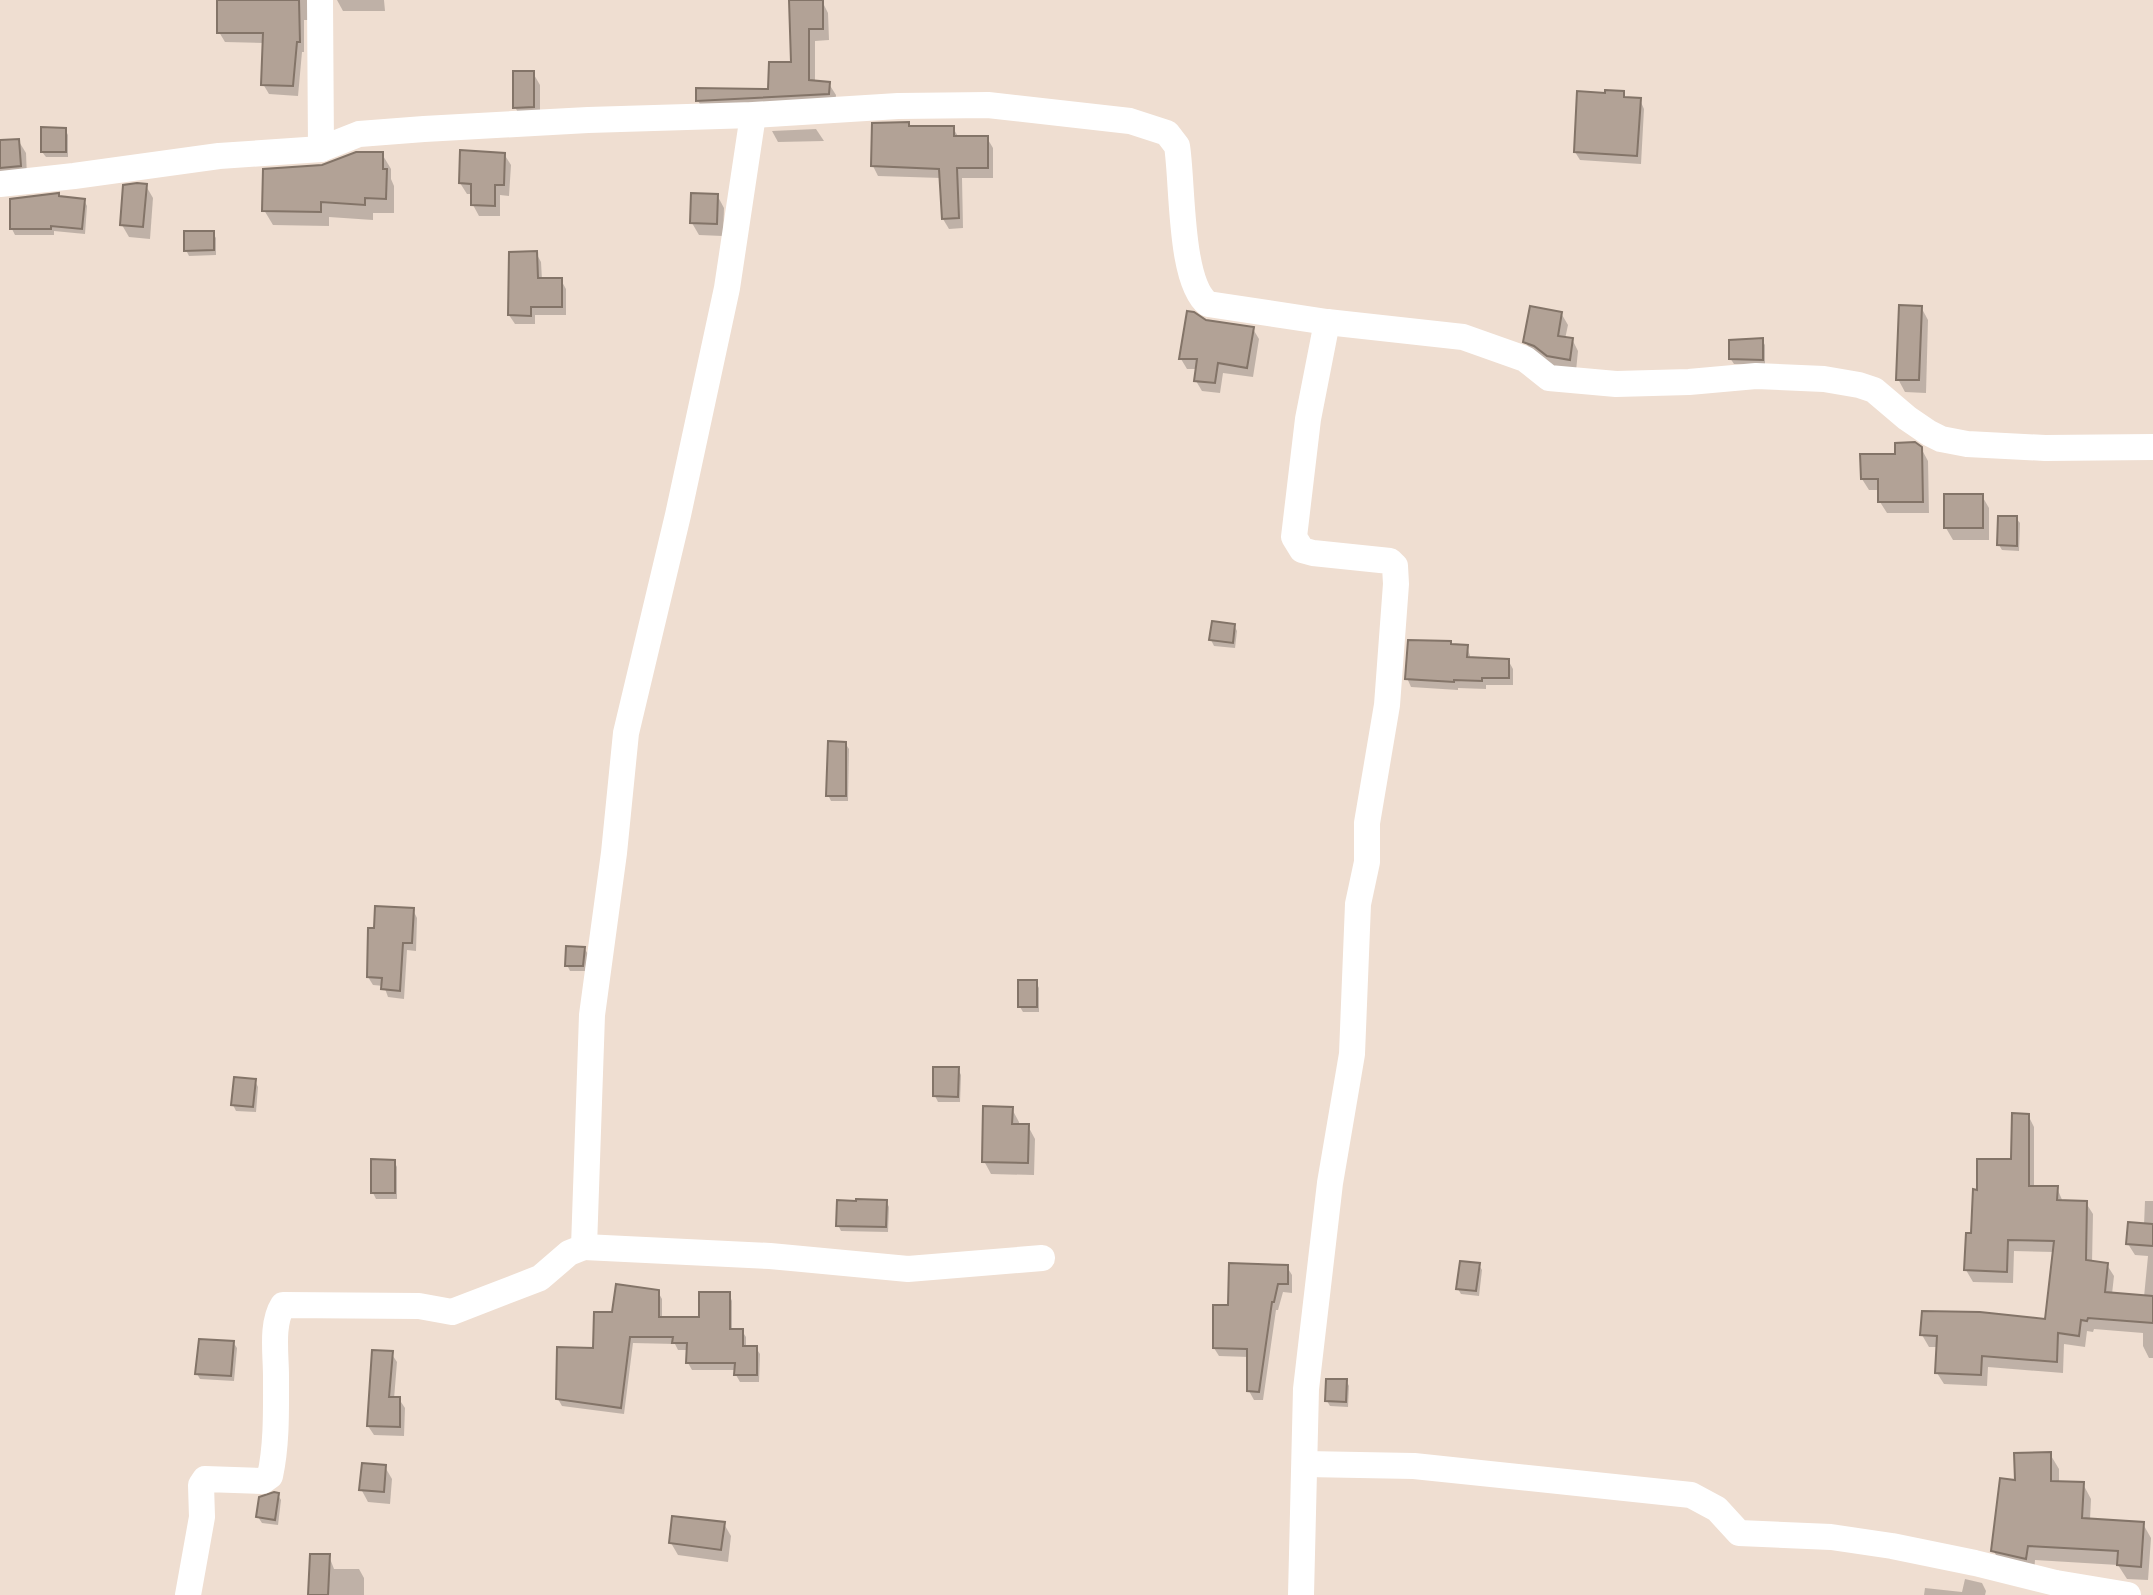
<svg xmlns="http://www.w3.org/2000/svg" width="2153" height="1595" viewBox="0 0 2153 1595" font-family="Inter,sans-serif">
<rect width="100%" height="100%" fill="#efded1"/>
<!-- shadow -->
<g fill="#0003">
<path d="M219,0H314L309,20H304V52H302L298,96L269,94L263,84L265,43L225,42L219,32Z"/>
<path d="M337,0H384L385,11H343Z"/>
<path d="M822,1L828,13L829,40L815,41V82L829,84L836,95L835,106L705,112L698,101L770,91L793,64Z"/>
<path d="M533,73L540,85V119L522,120L515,107Z"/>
<path d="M1623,93L1627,99L1640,100L1644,109L1641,164L1580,160L1575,152L1607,95Z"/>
<path d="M908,123L910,128H953L959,138H987L993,148V178H962L963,228L949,229L943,219L941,178L878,176L873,166Z"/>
<path d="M65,129L68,135V157H46L42,152Z"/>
<path d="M816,129L824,141L778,142L772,131Z"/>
<path d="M18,140L26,153L27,178L0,182V141Z"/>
<path d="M382,154L391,169V179L394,186V213H373V220L329,217V226L273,225L264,210L322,166Z"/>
<path d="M504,154L511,165L509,196L500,195V216H479L473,205V194H467L460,183Z"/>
<path d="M146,186L153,198L150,239L129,237L122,225Z"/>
<path d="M717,195L724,208L723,236L699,235L692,223Z"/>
<path d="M60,198L84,200L87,206L85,234L54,231V235H15L12,229Z"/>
<path d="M213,233L216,238V255L189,256L186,250Z"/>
<path d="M536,253L541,262L542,280H561L566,289V315H535V324H515L509,315Z"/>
<path d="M1921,307L1928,320L1926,393L1905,392L1898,379Z"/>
<path d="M1561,313L1568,325L1565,339H1572L1578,351L1576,371L1555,367L1532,353L1525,341Z"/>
<path d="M1205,321L1253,329L1259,339L1253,377L1223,373L1220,393L1202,391L1196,381L1197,369H1187L1181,359Z"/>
<path d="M1762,340L1765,345V366L1734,364L1730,358Z"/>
<path d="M1921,448L1928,461L1929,513H1887L1880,502V490H1869L1862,479L1897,456Z"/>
<path d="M1982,496L1989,508V540H1953L1946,528Z"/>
<path d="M2016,518L2020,523L2019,551L2002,550L1999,545Z"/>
<path d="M1234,625L1237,631L1235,648L1214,646L1211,640Z"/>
<path d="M1452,646H1467L1471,659L1508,660L1513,669V685H1486V689L1458,688V690L1411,687L1407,678Z"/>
<path d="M845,743L849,749L848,801H831L828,795Z"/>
<path d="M413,910L417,918L416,951L407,950L404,999L388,997L384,986L373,985L368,977L376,930Z"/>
<path d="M584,948L588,954L585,971H570L567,965Z"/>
<path d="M1036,982L1039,988V1012H1023L1020,1007Z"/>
<path d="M958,1069L961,1075L960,1102H938L935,1096Z"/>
<path d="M255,1081L258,1087L256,1112L236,1111L233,1105Z"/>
<path d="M1012,1109L1019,1122V1126H1028L1035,1139L1034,1175L991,1174L984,1161Z"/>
<path d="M2028,1115L2034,1127V1187L2057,1188L2063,1202L2086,1203L2093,1214L2092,1263L2107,1265L2114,1276L2112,1294L2144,1297L2148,1256L2135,1255L2128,1244L2144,1225L2145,1201H2153V1358H2149L2143,1346V1333L2094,1329L2093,1332L2087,1331L2085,1347L2064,1344L2063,1373L1988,1367L1987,1386L1944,1384L1937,1373L1938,1347H1929L1922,1335L2046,1321L2054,1252L2014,1251L2013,1283L1973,1282L1966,1270L1979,1191L2012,1160Z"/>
<path d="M394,1161L397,1167V1199H376L373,1193Z"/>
<path d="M886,1201L889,1207L888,1232L841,1231L838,1225Z"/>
<path d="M1479,1265L1482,1270L1479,1296L1461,1294L1458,1289Z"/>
<path d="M1287,1267L1292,1275V1293L1283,1292L1278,1310H1276L1263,1400H1254L1249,1391V1357L1219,1356L1214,1348L1230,1307Z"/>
<path d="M658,1292L662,1299V1318H700L729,1294L732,1301V1330L742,1331L746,1337V1348H756L760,1354L759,1382H740L736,1375V1370H692L688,1363V1350H678L675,1344L633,1343L624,1414L562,1406L558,1399L595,1350L614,1313Z"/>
<path d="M233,1342L237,1348L234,1381L200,1379L197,1374Z"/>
<path d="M391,1353L397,1362L394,1399H399L405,1408L404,1436L374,1435L368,1426Z"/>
<path d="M1346,1380L1349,1386L1348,1407L1330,1406L1327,1401Z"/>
<path d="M2050,1454L2059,1469V1483L2083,1484L2091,1499L2090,1520L2143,1524L2151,1538L2148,1580L2127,1579L2118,1565L2035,1560L2034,1573L2002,1565L1993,1550L2017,1481Z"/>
<path d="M385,1467L392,1479L390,1504L368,1502L361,1489Z"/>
<path d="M278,1495L281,1500L278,1525L262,1523L258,1517Z"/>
<path d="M724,1524L731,1536L728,1562L678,1555L671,1543Z"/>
<path d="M329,1556L334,1569H359L364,1578V1595H310Z"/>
<path d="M1965,1579L1982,1583L1986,1591L1985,1595H1924L1925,1588L1962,1592Z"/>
</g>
<!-- building -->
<g fill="#b2a296" stroke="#837468" stroke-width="2">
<path d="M217,0H299L300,42H297L293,86L261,85L263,33H217Z"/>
<path d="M789,0H823V29H809V80L830,82L829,94L696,101V88L768,89L769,62H791Z"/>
<path d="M513,71H534V107L513,108Z"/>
<path d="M1605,90L1624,91V97L1641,98L1637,156L1574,152L1577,91L1605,93Z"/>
<path d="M909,122V126H954V136H988V168H957L959,218L942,219L939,169L871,166L872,123Z"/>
<path d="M41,127L66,128V152H41Z"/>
<path d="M19,139L21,166L0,168V140Z"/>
<path d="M460,150L505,153L504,185H495V206L471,205V184L459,183Z"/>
<path d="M356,152H383V169H387L386,199L365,198V205L321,202V212L262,211L263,169L322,165Z"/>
<path d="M137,183L147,184L143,227L120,225L123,185Z"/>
<path d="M59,193V196L85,199L82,229L51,226V229H10V199Z"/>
<path d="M691,193L718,194L717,224L690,223Z"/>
<path d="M184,231H214V250L184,251Z"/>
<path d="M537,251L538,278H562V307H531V316L508,315L509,252Z"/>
<path d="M1899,305L1922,306L1919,380H1896Z"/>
<path d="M1530,306L1562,312L1558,336L1573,338L1570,360L1547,356L1534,346L1523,342Z"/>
<path d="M1187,311L1194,312L1206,320L1254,327L1247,368L1218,363L1215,383L1194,381L1197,359H1179Z"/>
<path d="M1763,338V360L1729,359V340Z"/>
<path d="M1915,442L1922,447L1923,502H1878V479H1861L1860,454H1895V443Z"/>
<rect x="1944" y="494" width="39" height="34"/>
<path d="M1998,516H2017V546L1997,545Z"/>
<path d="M1212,621L1235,624L1233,643L1209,640Z"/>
<path d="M1408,640L1451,641V644L1468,645L1467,657L1509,659V678H1482V681L1454,680V682L1405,679Z"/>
<path d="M828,741L846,742V796H826Z"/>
<path d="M375,906L414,908L412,943H403L400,991L381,989L382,978L367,977L368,928H374Z"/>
<path d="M566,946L585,947L583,966H565Z"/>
<rect x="1018" y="980" width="19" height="27"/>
<path d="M933,1067H959L958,1097L933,1096Z"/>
<path d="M234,1077L256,1079L253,1107L231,1105Z"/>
<path d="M983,1106L1013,1107L1012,1124H1029L1028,1163L982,1162Z"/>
<path d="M2012,1113L2029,1114V1186H2058L2057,1200L2087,1201L2086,1260L2108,1263L2105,1292L2153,1296V1323L2088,1318L2087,1321L2081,1320L2079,1336L2058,1333L2057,1362L1982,1356L1981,1375L1935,1373L1937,1336L1920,1335L1922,1311L1980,1312L2045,1319L2054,1241L2008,1240L2007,1272L1964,1270L1966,1233H1971L1973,1189L1977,1190V1159H2011Z"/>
<path d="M371,1159L395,1160V1193H371Z"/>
<path d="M856,1199L887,1200L886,1227L836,1226L837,1200L856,1201Z"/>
<path d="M2128,1222L2153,1224V1246L2126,1244Z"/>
<path d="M1460,1261L1480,1263L1476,1291L1456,1289Z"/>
<path d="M1229,1263L1288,1265V1284H1278L1274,1302H1272L1259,1392L1247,1391V1349L1213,1348V1305H1228Z"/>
<path d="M616,1284L659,1290V1317H699V1292H730V1329H743V1346H757V1375H734L735,1363H686L687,1343H672L673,1337H630L621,1408L556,1399L557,1347L593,1348L594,1312H612Z"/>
<path d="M199,1339L234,1341L231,1376L195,1374Z"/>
<path d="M372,1350L393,1351L389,1397H400V1427L367,1426Z"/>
<path d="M1326,1379H1347L1346,1402L1325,1401Z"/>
<path d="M2051,1452V1481L2084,1482L2082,1518L2144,1522L2141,1567L2117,1565L2118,1551L2028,1546L2026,1559L1991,1551L2000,1478L2015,1480L2014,1453Z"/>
<path d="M362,1463L386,1465L384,1492L359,1490Z"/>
<path d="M274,1492L279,1493L275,1520L256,1517L259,1497Z"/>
<path d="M672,1516L725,1522L721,1550L669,1543Z"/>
<path d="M310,1554H330L328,1595H308Z"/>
</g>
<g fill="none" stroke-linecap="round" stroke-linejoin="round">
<!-- street -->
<g stroke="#fff" stroke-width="26">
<path d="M320,0L321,149L359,134L424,129L588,120L753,115L898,106L988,105L1130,121L1167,133L1177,146C1183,183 1179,282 1208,304L1327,322L1463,337L1525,359L1549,378L1616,384L1689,382L1756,376L1824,379L1859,385L1874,390L1907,418L1929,433L1941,439L1967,444L2045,448L2153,447"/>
<path d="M0,184L74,176L219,156L321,149"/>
<path d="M584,1247L770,1256L908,1269L1042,1258"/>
<path d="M1305,1464L1414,1466L1691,1495L1717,1509L1739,1533L1831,1537L1892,1546L1975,1563L2056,1583L2128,1595"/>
<path d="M188,1595L202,1517L201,1485L205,1479L263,1481L270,1476C277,1444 276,1408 276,1376C276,1354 271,1324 283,1305L419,1306L452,1312L540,1278L569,1253L584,1247L592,1015L614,853L626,733L678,515L727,288L753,115"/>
<path d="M1301,1595L1306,1389L1330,1183L1352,1054L1358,904L1367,862V823L1387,705L1396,584L1395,566L1390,561L1313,553L1302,550L1294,537L1308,419L1327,322"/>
</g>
</g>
</svg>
